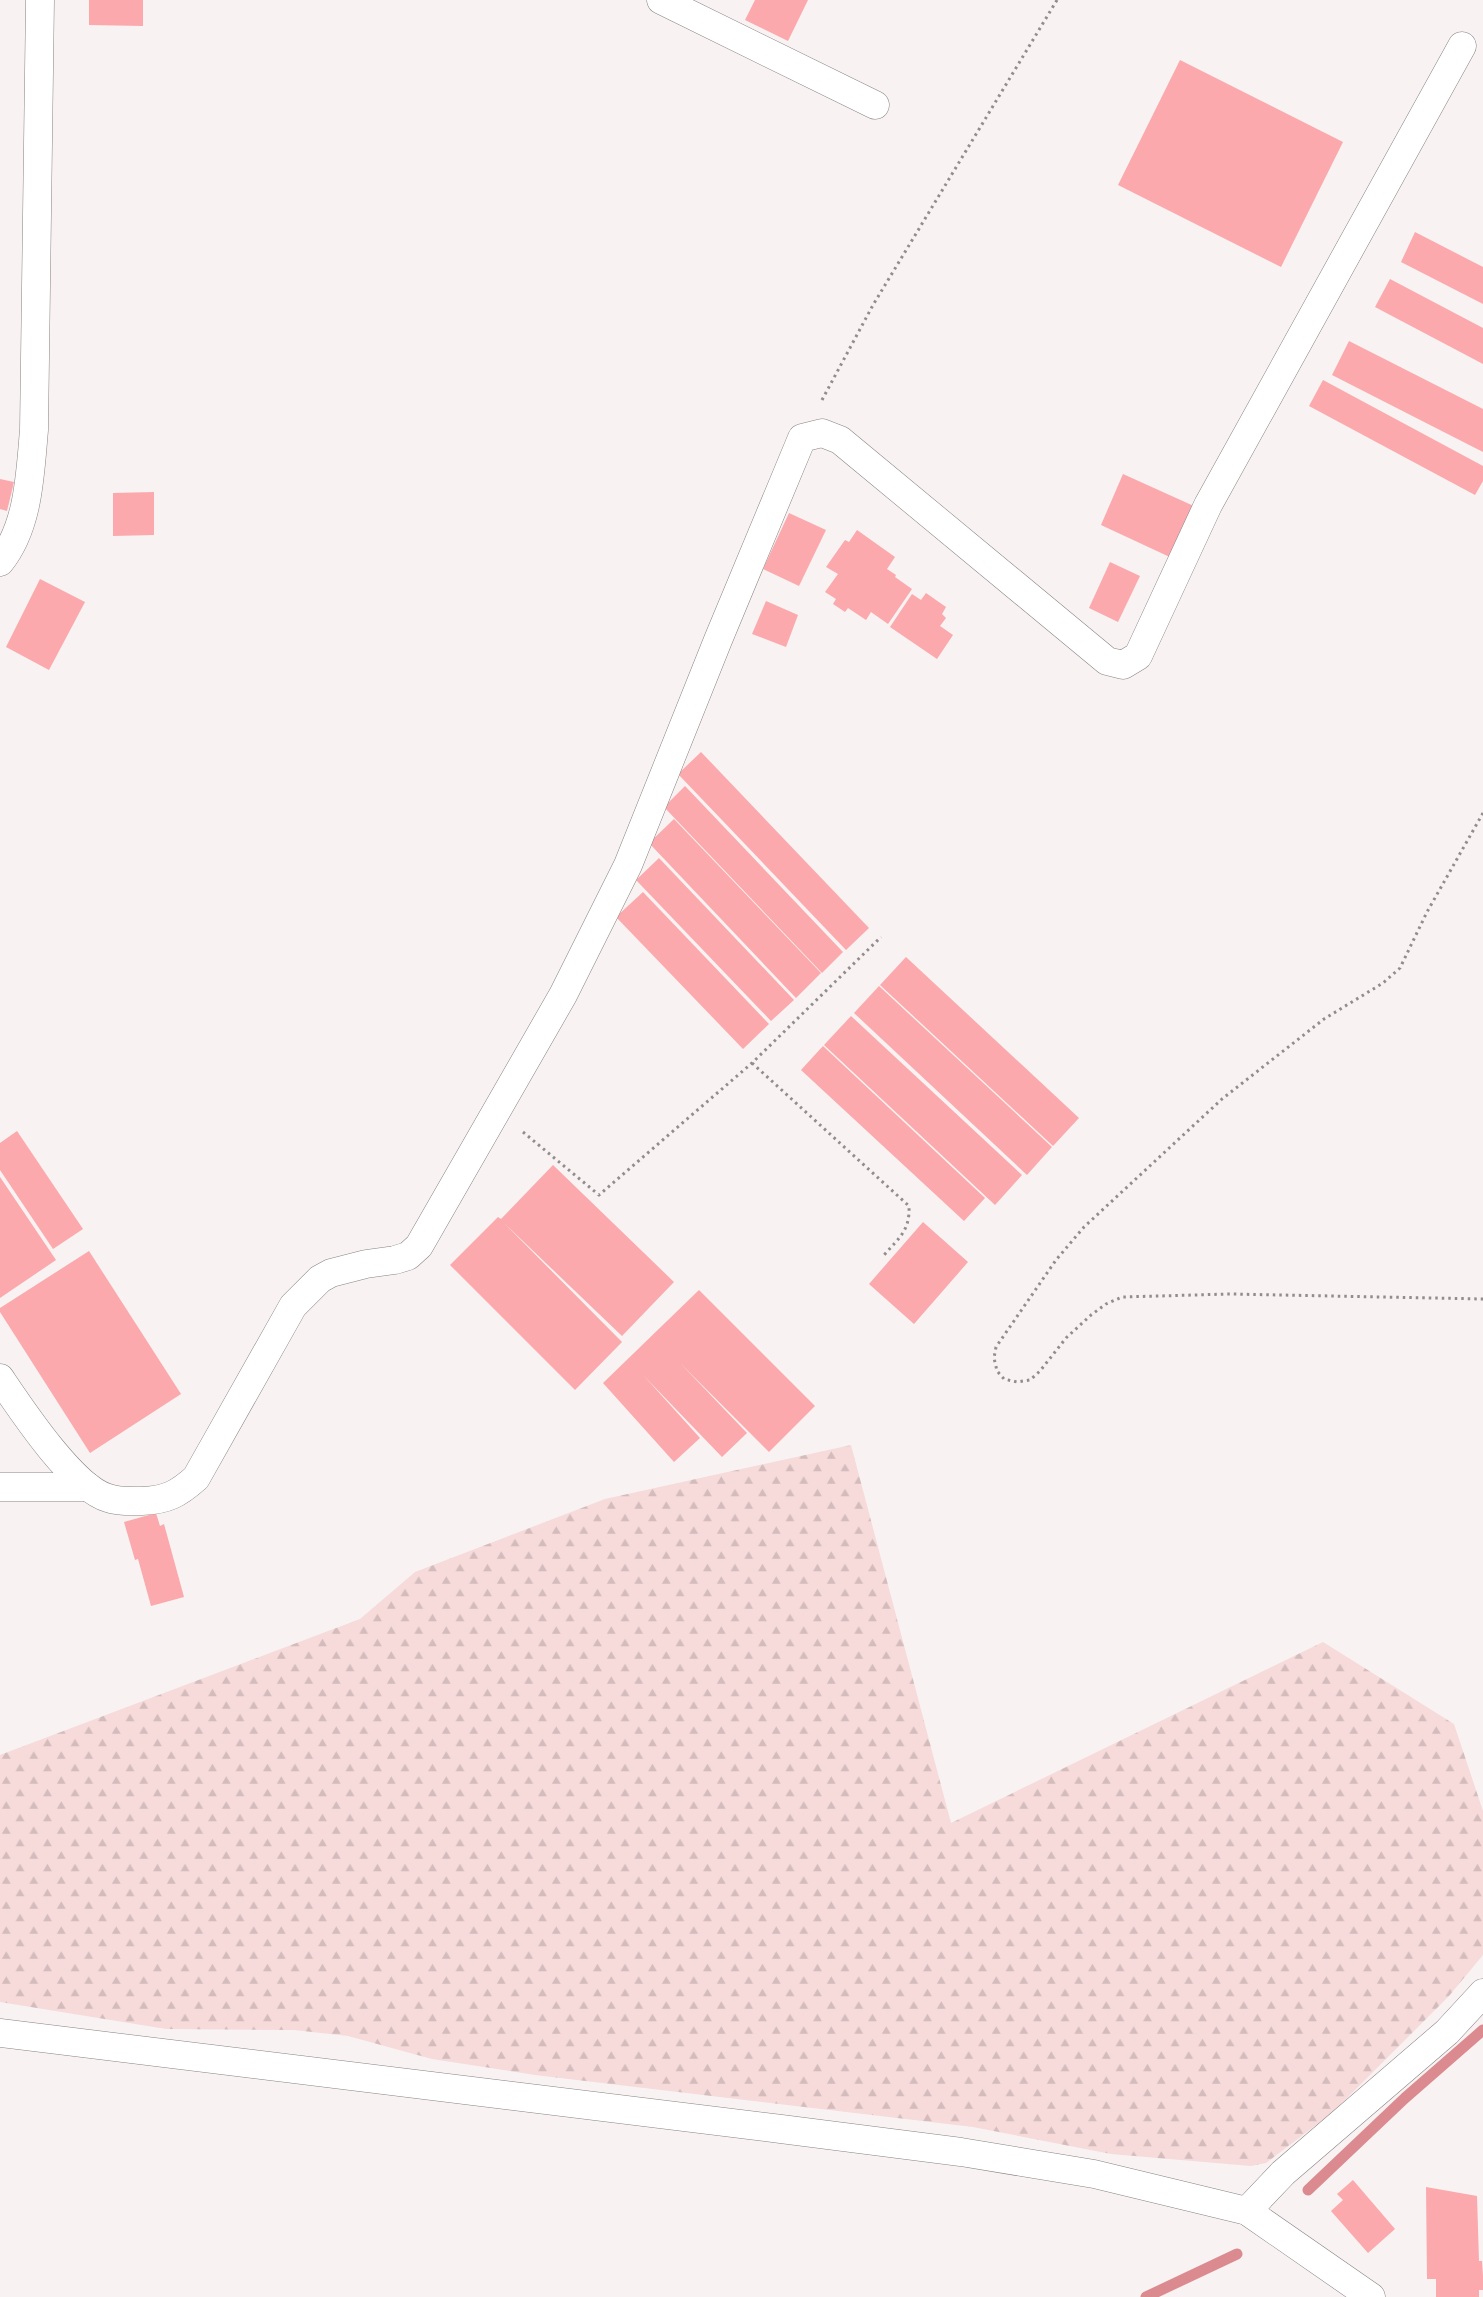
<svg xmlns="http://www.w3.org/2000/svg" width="1483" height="2297" viewBox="0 0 1483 2297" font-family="Mulish,sans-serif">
<defs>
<pattern id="forest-firs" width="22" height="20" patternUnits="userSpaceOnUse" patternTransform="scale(1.25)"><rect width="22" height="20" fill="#f7dada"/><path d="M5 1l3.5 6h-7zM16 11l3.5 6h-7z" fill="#d4bcbc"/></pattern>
</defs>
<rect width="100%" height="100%" fill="#f8f2f2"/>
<!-- forest -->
<path fill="url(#forest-firs)" d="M851,1445L951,1823L1323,1642L1454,1724L1483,1811V1955L1449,1996L1333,2112L1266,2163L1251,2166L1111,2154L973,2127L535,2075L432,2059L348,2036L294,2030L166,2029L0,2002V1755L360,1619L415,1572L605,1499Z"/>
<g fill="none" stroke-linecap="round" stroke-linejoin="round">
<!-- stream -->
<g stroke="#db8b8f" stroke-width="11">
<path d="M1308,2190L1405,2098L1483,2030"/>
<path d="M1146,2297L1237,2254"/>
</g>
</g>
<!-- building -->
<g fill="#fba9ac">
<path d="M89,0H143V26L89,25Z"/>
<path d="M755,0H808L788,41L745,20Z"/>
<path d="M1180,60L1343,142L1281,267L1118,185Z"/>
<path d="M1415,232L1483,267V304L1401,262Z"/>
<path d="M1390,279L1483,328V364L1375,307Z"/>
<path d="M1349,341L1483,409V452L1332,375Z"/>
<path d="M1323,380L1483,466V481L1475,495L1309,406Z"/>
<path d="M1123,474L1196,507L1174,559L1101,525Z"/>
<path d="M0,479L14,482L7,511L0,509Z"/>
<path d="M154,492V535L113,536V493Z"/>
<path d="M789,513L826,530L799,586L763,569Z"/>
<path d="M857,530L895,557L887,569L896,575L895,577L912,589L888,624L871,612L866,620L848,608L845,612L833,604L836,599L825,592L838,574L826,567L845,540L849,542Z"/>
<path d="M1110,562L1140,576L1118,622L1089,608Z"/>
<path d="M40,579L85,602L49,670L6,647Z"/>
<path d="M926,593L946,607L942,614L946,618L940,626L953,635L937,659L890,627L912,594L921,600Z"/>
<path d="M766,601L798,615L786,647L752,634Z"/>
<path d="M701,752L869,928L846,950L678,774Z"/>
<path d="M685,786L843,952L822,973L664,807Z"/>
<path d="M674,819L821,973L796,998L649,843Z"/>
<path d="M659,858L794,1000L771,1021L636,880Z"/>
<path d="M643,892L769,1024L743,1049L616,917Z"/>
<path d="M906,957L1079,1118L1053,1146L880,985Z"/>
<path d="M879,986L1052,1147L1027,1175L854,1013Z"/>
<path d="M851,1016L1022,1175L995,1205L824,1045Z"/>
<path d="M823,1046L985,1198L964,1221L801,1070Z"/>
<path d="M17,1131L83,1229L53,1249L0,1170V1143Z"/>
<path d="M553,1165L674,1282L622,1336L504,1223L622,1342L575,1390L450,1265L498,1217L501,1219Z"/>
<path d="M0,1177L56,1260L0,1298Z"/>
<path d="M923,1222L968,1262L914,1324L869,1284Z"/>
<path d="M89,1251L181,1394L90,1453L0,1312V1308Z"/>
<path d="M699,1290L815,1406L769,1452L680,1363L747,1433L722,1457L644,1376L700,1438L674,1462L603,1383Z"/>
<path d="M156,1513L160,1526L164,1524L184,1597L151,1606L138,1559L135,1560L124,1522Z"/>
<path d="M1353,2180L1395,2229L1368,2253L1331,2211L1343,2200L1337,2194Z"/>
<path d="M1426,2187L1477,2196L1479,2261H1482L1483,2276V2290H1479V2297H1436V2279H1427Z"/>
</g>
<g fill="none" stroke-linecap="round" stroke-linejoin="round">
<defs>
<g id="minor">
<path d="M661,0L875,105"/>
<path d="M0,562C29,526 30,474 34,430L40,0"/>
<path d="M0,1378C21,1409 73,1488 108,1498C119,1502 132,1501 142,1501C167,1500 178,1494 196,1478L293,1306L320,1279L331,1273L366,1264L395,1260L408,1256L419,1246L563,995L628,865L718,640L802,438L822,433L840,440L1107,661L1123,665L1138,656L1208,505L1462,46"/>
<path d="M0,1487H88"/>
<path d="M1247,2211L1283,2173L1447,2032L1483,1993"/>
</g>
<path id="tertiary" d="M0,2033L781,2129L961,2152L1094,2174L1247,2211L1371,2297"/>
</defs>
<!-- minor casing -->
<use href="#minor" stroke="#898383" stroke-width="29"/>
<!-- tertiary casing -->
<use href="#tertiary" stroke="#898383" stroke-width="29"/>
<!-- path -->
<g stroke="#918d8d" stroke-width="3" stroke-dasharray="2.5 4" stroke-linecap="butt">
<path d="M822,400L873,305L1057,0"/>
<path d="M1483,813L1427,912L1400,968L1383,983L1324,1019L1222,1099L1084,1227L1056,1260L996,1347L994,1358L997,1371L1004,1379L1017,1382L1030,1380L1040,1371L1066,1338L1091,1315L1106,1304L1122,1297L1230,1294L1483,1299"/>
<path d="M752,1063L909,1206C910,1230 900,1237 884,1255"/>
<path d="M523,1132L599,1195L752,1063L881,937"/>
</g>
<!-- minor -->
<use href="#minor" stroke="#fff" stroke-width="28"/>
<!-- tertiary -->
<use href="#tertiary" stroke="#fff" stroke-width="28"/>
</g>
</svg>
